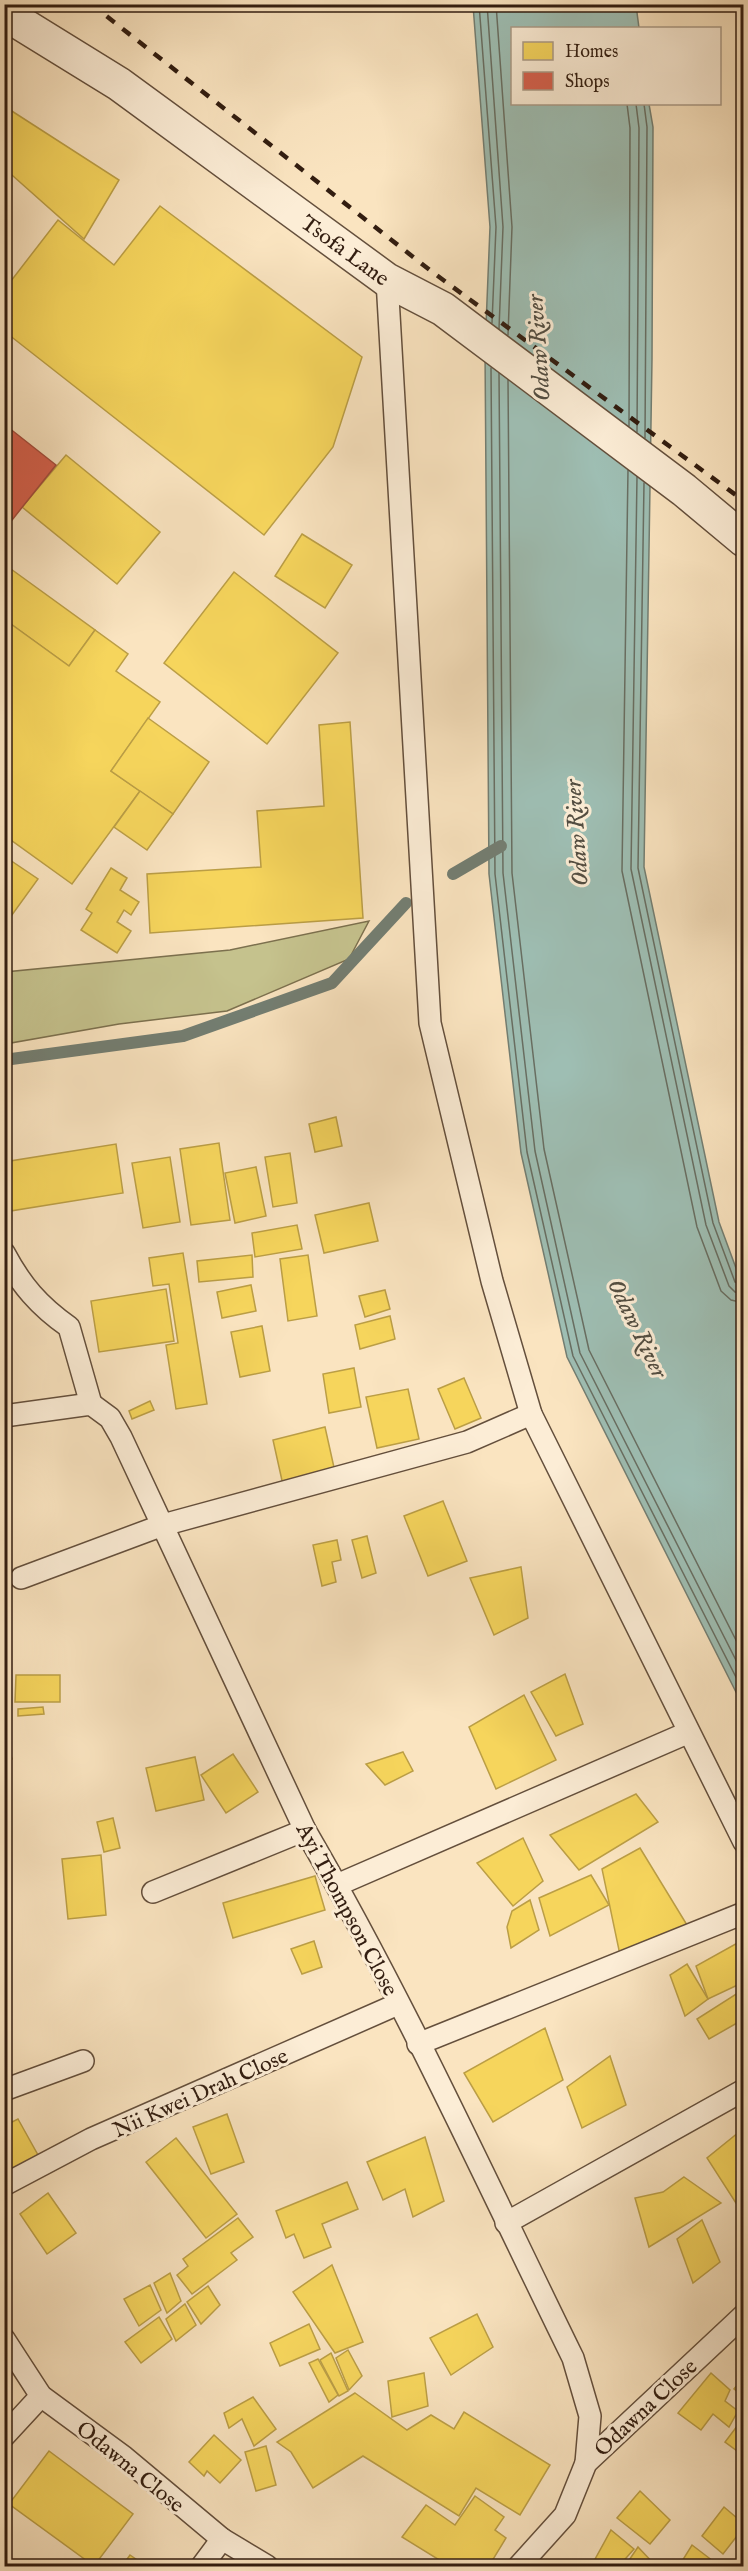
<svg xmlns="http://www.w3.org/2000/svg" width="748" height="2571" viewBox="0 0 748 2571" font-family="'IM FELL English',serif">
<rect width="100%" height="100%" fill="#fae4c0"/>
<filter id="stains"><feTurbulence type="fractalNoise" baseFrequency=".00333" numOctaves="4"/><feColorMatrix values="0 0 0 0 .2 0 0 0 0 .09 0 0 0 0 .02 0 0 0 .5 -.17"/></filter>
<radialGradient id="worn" r=".72"><stop offset=".6" stop-color="#630" stop-opacity="0"/><stop offset="1" stop-color="#630" stop-opacity=".3"/></radialGradient>
<!-- green -->
<path fill="#c5c28d" stroke="#7c704e" stroke-width="1.5" d="M369,921L349,959L227,1011L119,1024L5,1044V972L230,950Z"/>
<!-- water -->
<path fill="#9ebeb3" stroke="#737e72" stroke-width="1.5" d="M473,5H636L639,28H512V104H649L653,127L652,359L644,867L719,1222L743,1287V1706L567,1357L521,1153L489,874L485,350L490,227Z"/>
<!-- homes -->
<g fill="#f6d55c" stroke="#bb9e45" stroke-width="1.5">
<path d="M4,106L119,180L84,239L4,168Z"/>
<path d="M160,206L362,357L333,447L264,535L4,331V290L58,220L114,265Z"/>
<path d="M66,455L160,532L117,584L22,507Z"/>
<path d="M302,534L352,565L325,608L275,576Z"/>
<path d="M4,564L95,630L69,666L4,619Z"/>
<path d="M234,572L338,653L267,744L164,663Z"/>
<path d="M4,619L69,666L95,630L128,654L116,671L160,702L111,771L140,791L72,884L4,835Z"/>
<path d="M148,718L209,762L173,814L111,771Z"/>
<path d="M350,722L363,918L150,933L147,874L261,867L257,811L324,806L319,725Z"/>
<path d="M140,791L173,814L147,850L114,827Z"/>
<path d="M4,856L38,879L4,926Z"/>
<path d="M111,868L127,878L120,890L139,902L131,915L124,910L117,922L131,931L117,953L81,930L92,913L86,909Z"/>
<path d="M336,1117L342,1146L315,1152L309,1124Z"/>
<path d="M219,1143L230,1220L191,1225L180,1149Z"/>
<path d="M116,1144L123,1193L4,1212V1162Z"/>
<path d="M290,1153L297,1203L273,1207L265,1157Z"/>
<path d="M170,1157L180,1222L143,1228L132,1163Z"/>
<path d="M256,1167L266,1216L235,1223L225,1173Z"/>
<path d="M369,1203L378,1241L324,1253L315,1215Z"/>
<path d="M297,1225L302,1249L255,1257L252,1233Z"/>
<path d="M183,1253L207,1404L176,1409L166,1345L178,1343L169,1284L153,1286L149,1258Z"/>
<path d="M252,1255L253,1277L199,1282L197,1261Z"/>
<path d="M308,1255L317,1316L288,1321L280,1259Z"/>
<path d="M251,1285L256,1311L222,1318L217,1292Z"/>
<path d="M166,1289L174,1341L99,1352L91,1301Z"/>
<path d="M385,1290L390,1309L365,1317L359,1296Z"/>
<path d="M390,1316L395,1339L360,1349L355,1325Z"/>
<path d="M262,1326L270,1371L240,1377L231,1332Z"/>
<path d="M354,1368L361,1407L329,1413L323,1374Z"/>
<path d="M464,1378L481,1418L455,1429L438,1389Z"/>
<path d="M408,1389L419,1439L377,1448L366,1397Z"/>
<path d="M150,1401L154,1410L132,1419L129,1411Z"/>
<path d="M325,1427L335,1472L283,1485L273,1440Z"/>
<path d="M443,1501L467,1561L428,1576L404,1516Z"/>
<path d="M367,1536L376,1573L362,1578L352,1540Z"/>
<path d="M337,1540L341,1560L332,1562L336,1582L322,1586L313,1545Z"/>
<path d="M521,1567L528,1618L494,1635L470,1578Z"/>
<path d="M565,1674L583,1724L556,1736L531,1692Z"/>
<path d="M16,1675H60V1702H15Z"/>
<path d="M524,1695L556,1760L496,1789L469,1727Z"/>
<path d="M43,1707L44,1714L18,1716V1709Z"/>
<path d="M4,1731L12,1759L4,1761Z"/>
<path d="M403,1752L413,1771L385,1785L366,1764Z"/>
<path d="M233,1754L258,1792L226,1813L201,1775Z"/>
<path d="M195,1757L204,1800L156,1811L146,1768Z"/>
<path d="M636,1794L658,1822L579,1870L550,1835Z"/>
<path d="M113,1818L120,1848L104,1852L97,1822Z"/>
<path d="M523,1838L543,1881L513,1906L477,1863Z"/>
<path d="M640,1848L687,1925L620,1955L602,1869Z"/>
<path d="M101,1855L106,1915L68,1919L62,1859Z"/>
<path d="M591,1875L609,1905L550,1936L539,1898Z"/>
<path d="M315,1876L325,1910L233,1938L223,1903Z"/>
<path d="M530,1900L539,1930L511,1948L507,1927L512,1911Z"/>
<path d="M314,1941L322,1967L302,1974L291,1949Z"/>
<path d="M741,1941L744,1982L708,1999L696,1966Z"/>
<path d="M687,1964L708,1999L685,2016L670,1975Z"/>
<path d="M744,1989V2019L709,2039L697,2019Z"/>
<path d="M545,2028L563,2080L493,2122L464,2073Z"/>
<path d="M610,2056L626,2105L582,2128L567,2087Z"/>
<path d="M227,2114L244,2162L211,2174L193,2127Z"/>
<path d="M18,2119L38,2155L4,2174V2126Z"/>
<path d="M744,2128V2214H743L707,2158Z"/>
<path d="M425,2137L444,2201L413,2217L405,2189L383,2200L367,2162Z"/>
<path d="M176,2138L237,2214L206,2238L146,2162Z"/>
<path d="M684,2177L721,2203L649,2247L635,2198L663,2192Z"/>
<path d="M347,2182L358,2209L322,2224L331,2247L304,2258L294,2234L286,2238L276,2211Z"/>
<path d="M48,2193L76,2233L47,2254L20,2214Z"/>
<path d="M238,2218L253,2237L231,2253L237,2260L192,2294L177,2275L188,2266L183,2259Z"/>
<path d="M702,2220L720,2262L693,2283L677,2239Z"/>
<path d="M332,2265L363,2342L335,2353L293,2292Z"/>
<path d="M170,2273L181,2301L167,2313L154,2283Z"/>
<path d="M150,2285L161,2310L139,2326L124,2299Z"/>
<path d="M208,2286L220,2305L201,2324L187,2302Z"/>
<path d="M185,2304L196,2325L176,2341L166,2319Z"/>
<path d="M477,2314L493,2347L451,2375L430,2338Z"/>
<path d="M159,2317L172,2339L141,2363L125,2342Z"/>
<path d="M309,2324L320,2349L280,2366L270,2343Z"/>
<path d="M348,2350L362,2376L349,2390L336,2358Z"/>
<path d="M331,2353L348,2391L339,2396L320,2360Z"/>
<path d="M318,2359L338,2395L329,2402L309,2363Z"/>
<path d="M424,2373L428,2406L392,2417L388,2381Z"/>
<path d="M711,2373L730,2390L725,2401L738,2411L729,2427L713,2414L701,2430L678,2413Z"/>
<path d="M744,2377V2397L734,2389Z"/>
<path d="M355,2393L407,2430L431,2415L454,2429L464,2412L550,2465L520,2515L476,2488L459,2516L363,2456L313,2488L291,2452L277,2442Z"/>
<path d="M253,2397L276,2429L254,2446L242,2419L229,2428L224,2413Z"/>
<path d="M744,2417V2456L725,2442Z"/>
<path d="M214,2435L241,2460L220,2483L207,2471L204,2476L189,2462Z"/>
<path d="M266,2446L276,2485L256,2491L245,2452Z"/>
<path d="M49,2451L133,2514L94,2566L9,2504Z"/>
<path d="M640,2491L670,2520L650,2544L617,2518Z"/>
<path d="M475,2496L504,2517L495,2530L506,2538L489,2566H449L402,2537L426,2505L455,2525Z"/>
<path d="M724,2507L744,2524V2527L723,2554L702,2536Z"/>
<path d="M611,2530L634,2549L619,2566L594,2561Z"/>
<path d="M692,2545L713,2561L708,2566H679Z"/>
<path d="M638,2547L656,2566H625Z"/>
<path d="M130,2555L146,2566H122Z"/>
</g>
<!-- shops -->
<path fill="#d6604d" stroke="#a54c3b" stroke-width="1.5" d="M4,424L56,465L4,530Z"/>
<g fill="none" stroke-linecap="round" stroke-linejoin="round">
<!-- shore -->
<g stroke="#686e62" stroke-width="1.5">
<path d="M479,4L496,227L492,323"/>
<path d="M487,4L503,227L499,329"/>
<path d="M496,4L512,227L508,335"/>
<path d="M627,104L630,128L629,426"/>
<path d="M636,104L639,128L637,432"/>
<path d="M644,104L647,127L645,438"/>
<path d="M491,368L495,874L527,1152L573,1356L744,1693"/>
<path d="M499,373L503,873L535,1151L580,1353L744,1676"/>
<path d="M508,380L512,873L544,1149L589,1350L744,1656"/>
<path d="M628,470L622,871L697,1227L721,1291L731,1300L744,1303"/>
<path d="M637,477L631,869L706,1225L729,1286L735,1292L744,1294"/>
<path d="M644,483L638,868L713,1223L735,1282L744,1286"/>
</g>
<!-- stream -->
<g stroke="#737e72" stroke-width="12">
<path d="M453,874L501,846"/>
<path d="M4,1060L183,1036L332,983L406,903"/>
</g>
<defs>
<g id="service">
<path d="M387,280L430,1023L492,1281L531,1414L744,1842"/>
<path d="M4,1253C21,1285 39,1306 69,1327L91,1404"/>
<path d="M4,1416L91,1404L110,1418L121,1437L305,1830C404,2000 486,2181 573,2358L590,2416L586,2463"/>
<path d="M21,1578L163,1525L467,1442L531,1414"/>
<path d="M337,1885L687,1733"/>
<path d="M153,1892L305,1830"/>
<path d="M418,2044L744,1913"/>
<path d="M4,2090L83,2061"/>
<path d="M4,2185L91,2139L398,2004"/>
<path d="M506,2223L744,2090"/>
<path d="M4,2339L41,2396L124,2457L222,2539L267,2566"/>
<path d="M4,2436L41,2396"/>
<path d="M202,2566L222,2539"/>
<path d="M519,2566L565,2515L586,2463L744,2315"/>
</g>
<g id="minor">
<path id="s1" d="M4,13L119,84L387,280L443,309L684,490L744,540"/>
</g>
</defs>
<!-- service casing -->
<use href="#service" stroke="#644f3c" stroke-width="24"/>
<!-- minor casing -->
<use href="#minor" stroke="#644f3c" stroke-width="36"/>
<!-- service -->
<use href="#service" stroke="#fcedd6" stroke-width="21"/>
<!-- minor -->
<use href="#minor" stroke="#fcedd6" stroke-width="33"/>
<!-- rail -->
<path stroke="#321d10" stroke-width="4.5" stroke-dasharray="10 10" stroke-linecap="butt" d="M91,4L431,271L744,501"/>
</g>
<g text-anchor="middle" stroke-width="6" stroke-linejoin="round" paint-order="stroke">
<!-- street labels -->
<g font-size="22" fill="#321d10" stroke="#fcedd6">
<text dy="8" stroke="none"><textPath href="#s1" startOffset="416">Tsofa Lane</textPath></text>
<text transform="translate(348 1909) rotate(62)" y="8">Ayi Thompson Close</text>
<text transform="translate(200 2092) rotate(-24)" y="8">Nii Kwei Drah Close</text>
<text transform="translate(645 2407) rotate(-43)" y="8">Odawna Close</text>
<text transform="translate(131 2466) rotate(39)" y="8">Odawna Close</text>
</g>
<!-- water labels -->
<g font-size="24" font-style="italic" fill="#524d41" stroke="#fcedd6">
<text transform="translate(538 348) rotate(-94)" y="8">Odaw River</text>
<text transform="translate(576 833) rotate(-94)" y="8">Odaw River</text>
<text transform="translate(638 1328) rotate(64)" y="8">Odaw River</text>
</g>
</g>
<!-- margin -->
<rect width="748" height="2571" fill="none" stroke="#fae4c0" stroke-width="24"/>
<rect x="6" y="6" width="736" height="2559" fill="none" stroke="#321d10" stroke-width="3"/>
<rect x="12" y="12" width="724" height="2547" fill="none" stroke="#321d10" stroke-width="1.5"/>
<!-- legend -->
<rect x="511" y="27" width="210" height="78" fill="#fcedd6" stroke="#ab9a87" stroke-width="1.5"/>
<rect x="523" y="42" width="30" height="18" fill="#f6d55c" stroke="#ab9a87" stroke-width="1.5"/>
<text x="565" y="57" font-size="18" fill="#321d10">Homes</text>
<rect x="523" y="72" width="30" height="18" fill="#d6604d" stroke="#ab9a87" stroke-width="1.5"/>
<text x="565" y="87" font-size="18" fill="#321d10">Shops</text>
<rect width="100%" height="100%" filter="url(#stains)"/>
<rect width="100%" height="100%" fill="url(#worn)"/>
</svg>
